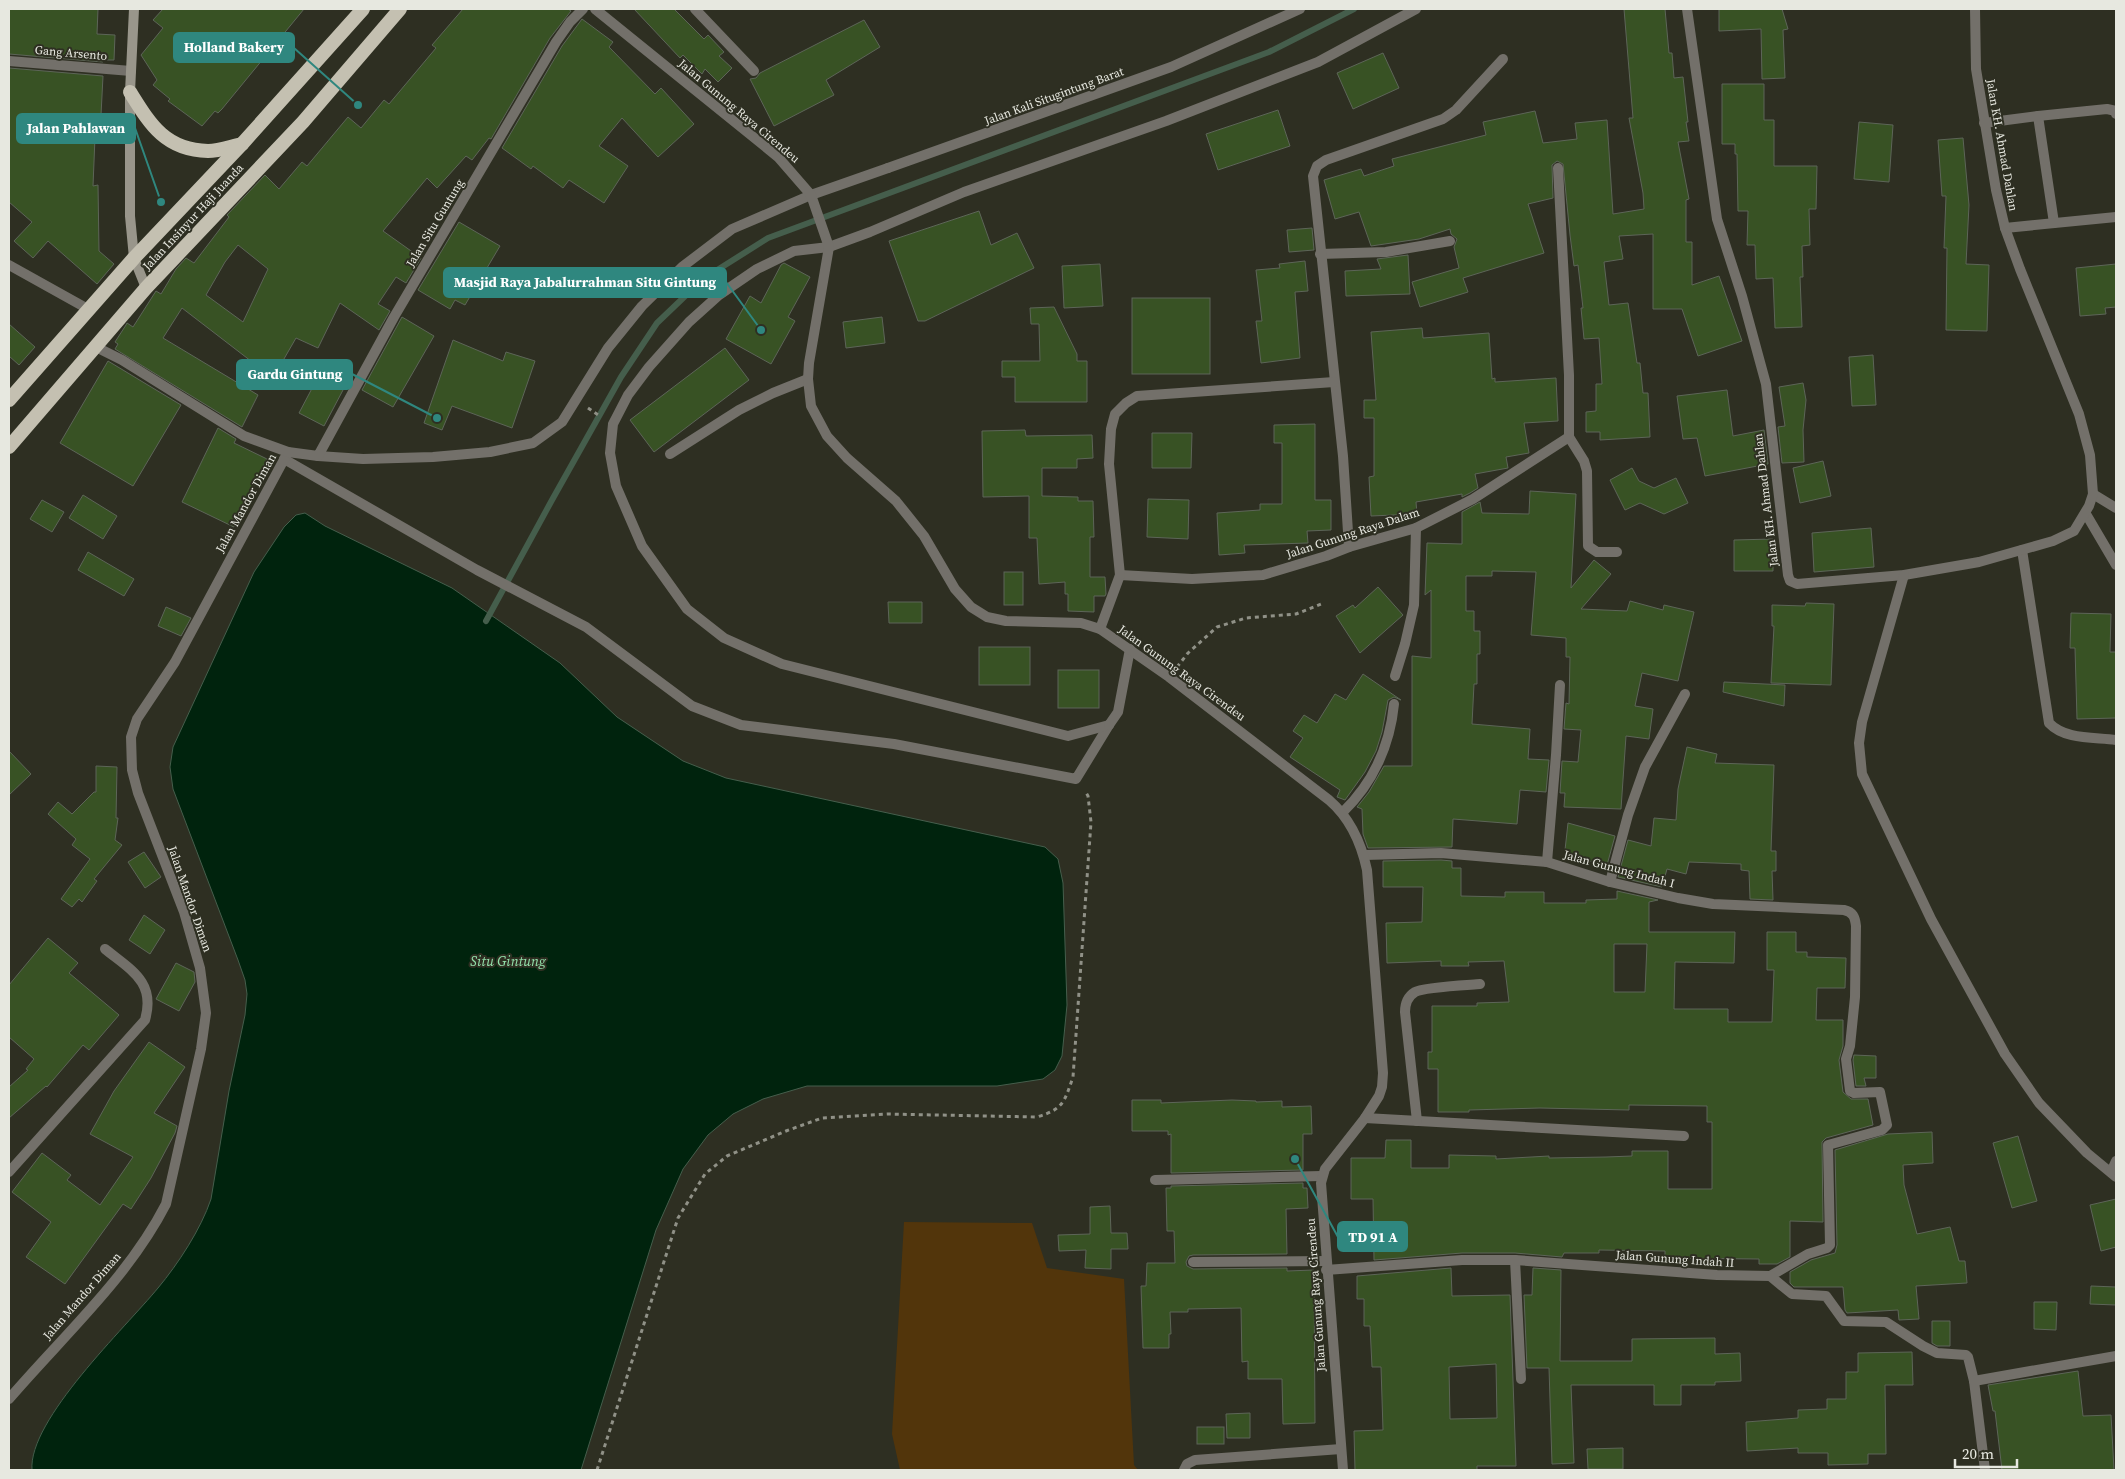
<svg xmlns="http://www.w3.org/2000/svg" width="2125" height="1479" viewBox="0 0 2125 1479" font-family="'Source Serif 4',serif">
<rect width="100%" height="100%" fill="#2e2f22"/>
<!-- green -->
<path fill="#52350b" d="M904,1222L1032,1223L1047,1268L1124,1279L1134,1465L1138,1470H900L892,1434Z"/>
<!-- water -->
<path fill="#00230d" stroke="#455e4c" d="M305,513L325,526L452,588L560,663L617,717L683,761L726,778L1045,847L1058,859L1063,883L1067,1005L1062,1056L1055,1070L1043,1079L997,1086H807L763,1099L733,1114L708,1135L683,1169L656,1230L581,1470H32C28,1420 126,1327 158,1288C178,1264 201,1229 211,1199L229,1091L245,1015L247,994L245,980L238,960L173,789L170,767L173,747L254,572L284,527L296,515Z"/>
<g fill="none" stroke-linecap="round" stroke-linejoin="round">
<!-- stream -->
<path stroke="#455e4c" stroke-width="6" d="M486,621L552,500L621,377L657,323L703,279L768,238L1269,52L1354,9"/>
</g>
<!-- building -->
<g fill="#385224" stroke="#5d6558" fill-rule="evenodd">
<path d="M9,9H98L97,34L115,35L114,60H104L103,62L9,54Z"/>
<path d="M163,9H304L222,109L218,113L215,111L202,126L168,101L170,99L153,85L157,80L141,55L163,28L153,20Z"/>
<path d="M463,9H568L571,11L550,38L491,139L489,138L472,160L466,156L437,188L427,178L383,231L421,258L406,283L396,277L378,304L390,311L379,330L340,303L318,348L296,338L273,378L182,308L163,338L258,395L242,427L115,349L118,344L115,342L126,325L127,323L133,327L156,291L161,294L176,269L186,258L194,263L229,217L227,215L265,175L279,189L302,162L307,166L348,117L361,128L384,100L389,104L436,48L432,45ZM238,245L268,269L243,322L206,295L225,262Z"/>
<path d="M634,9H674L704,39L708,35L724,52L719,56L732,68L718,82L705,69L702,74L683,55L680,58Z"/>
<path d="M1624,9H1665L1669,53H1672L1674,78L1683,77L1688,122H1686L1689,141L1678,142L1689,199L1686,200V242H1692V285L1719,276L1742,341L1698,356L1682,309H1653V234L1619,236L1623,259L1604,262L1609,305L1628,303L1637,363H1640L1643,393H1648L1650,437L1600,440V432H1586V412L1596,411V384H1602L1599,338L1584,339L1581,308H1583L1578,265L1574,266L1570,235L1563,164L1557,161L1552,165L1553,198L1528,204L1544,253L1463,278L1468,292L1420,307L1412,282L1459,268L1454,247L1457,239L1451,234L1450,229L1419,239L1371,246L1359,212L1335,219L1324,180L1361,169L1364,176L1394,166L1392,159L1486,135L1483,122L1535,111L1543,143L1577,139L1575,123L1607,120L1613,214L1644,209L1643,193L1629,118H1633Z"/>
<path d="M1719,9H1782L1788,29L1783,30L1785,78L1762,79L1761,29L1719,31Z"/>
<path d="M582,19L613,42L609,47L655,94L661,88L694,124L658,157L622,118L599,146L628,166L604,203L569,180L563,188L533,166L531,169L502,148L562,46Z"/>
<path d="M864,20L880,47L826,80L834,95L774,126L750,79L756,78L760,73Z"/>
<path d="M1383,53L1399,88L1353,109L1337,73Z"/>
<path d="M9,68L103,76L101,115H103L102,138L95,137L93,186L98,185L99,251L114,264L97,284L48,241L33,258L14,241L32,222L9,202Z"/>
<path d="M1722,84H1764V120H1774V166H1817L1816,209H1809L1810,245L1802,246L1803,277H1800L1802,327L1775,328L1773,278L1756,279L1755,245H1747L1748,211H1738L1737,154H1735V144H1722Z"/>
<path d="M1278,110L1290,146L1218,170L1206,134Z"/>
<path d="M1859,122L1893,125L1889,182L1854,179Z"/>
<path d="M1963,138L1969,205L1966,264L1989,265L1987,331L1946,330L1947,248H1944L1946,196H1942L1938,140Z"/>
<path d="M979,211L991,245L1017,233L1034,268L925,321H918L889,241Z"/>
<path d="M459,222L500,246L465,305L455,300L450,309L418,290Z"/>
<path d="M1312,228L1314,250L1289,252L1287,230Z"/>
<path d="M1408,255L1410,294L1346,296L1345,271L1381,269L1377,259Z"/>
<path d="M1305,261L1308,291L1295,292L1300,358L1261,363L1256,321H1262L1256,270L1280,268L1279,264Z"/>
<path d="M784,263L810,277L788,317L795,321L771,364L726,339L750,296L761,303L781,265Z"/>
<path d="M1100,264L1103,306L1064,308L1062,266Z"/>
<path d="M2116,264V307L2105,308L2106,314L2080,316L2076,268Z"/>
<rect x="1132" y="298" width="78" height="76"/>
<path d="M1054,307L1077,354V361H1087V402H1015V377H1002V361H1040L1039,324H1031L1030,308Z"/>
<path d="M402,317L434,336L393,407L362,390Z"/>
<path d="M882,317L885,343L846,348L843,322Z"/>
<path d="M9,324L35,347L19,365L9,356Z"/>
<path d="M1422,328L1423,338L1489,333L1492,379L1495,378V382L1556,378L1558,421L1524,423L1529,453L1506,457L1508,468L1475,474L1478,488L1470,493L1462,497V494L1416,502L1417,514L1371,516L1369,477L1374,476V418H1364V400H1376L1371,332Z"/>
<path d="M453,340L503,361L506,352L535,361L512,428L452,406L442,430L424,423Z"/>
<path d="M725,348L749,380L654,452L630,420Z"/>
<path d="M1873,355L1876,405L1852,406L1849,357Z"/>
<path d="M327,360L352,373L324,426L299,413Z"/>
<path d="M108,361L181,405L133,486L60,443Z"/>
<path d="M1803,383L1806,400L1803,430L1804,462L1782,463L1778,427L1785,426L1779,387Z"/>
<path d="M1727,390L1733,436L1764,430L1768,464L1705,476L1697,438L1683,439L1677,396Z"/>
<path d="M1315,424V500H1331V530L1307,531L1308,543L1244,545L1245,553L1219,555L1217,513L1260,510V504H1282V443H1274V425Z"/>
<path d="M218,428L236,439L234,443L267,459L234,527L182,502Z"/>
<path d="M1025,430L1026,436L1092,435L1093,458L1077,459V468H1042V496L1078,497V501H1093L1094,537H1090V577H1105L1106,594L1105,596H1094V612L1068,611V594H1065V582L1039,584L1037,538H1029V496L983,497L982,431Z"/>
<path d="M1152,433H1192L1191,468H1152Z"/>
<path d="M1823,461L1831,496L1800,503L1793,468Z"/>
<path d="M1632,468L1639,481L1654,488L1676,478L1688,503L1664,514L1640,503L1625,510L1610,480Z"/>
<path d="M1530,491L1576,494L1571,588L1594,560L1611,574L1581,609L1627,611L1630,601L1663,610L1664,605L1694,612L1678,681L1642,673L1635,706L1653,709L1649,739L1626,736L1621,809L1564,807L1565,793H1560L1562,761L1578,762L1581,730L1564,729L1566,703L1569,704L1570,657H1566V638L1531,635L1536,572L1492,571V576H1466V611H1474V631H1480V654H1477V684H1474L1472,724L1530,729L1528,759L1549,760L1546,792L1520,790L1517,824L1453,819L1452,847L1368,848L1363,834L1362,809L1357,807L1369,792L1384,766H1412V656L1431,658V590L1425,595L1427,543L1462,544V512L1480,502L1482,513L1529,514Z"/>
<path d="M83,495L117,516L103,539L69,518Z"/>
<path d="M1148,499L1189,500L1188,539L1147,537Z"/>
<path d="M42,500L64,512L52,532L30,519Z"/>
<path d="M1871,528L1874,567L1814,572L1812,533Z"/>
<path d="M1773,539V571H1734V540Z"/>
<path d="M88,552L134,579L124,596L78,570Z"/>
<rect x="1004" y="572" width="19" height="33"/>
<path d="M1378,587L1403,615L1360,653L1336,616L1353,605L1355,608Z"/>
<path d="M888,602H922V623H889Z"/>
<path d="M1806,603L1834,604L1831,685L1771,683L1774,626H1772V605L1805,606Z"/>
<path d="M166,607L191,618L181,636L158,626Z"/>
<path d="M2071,613L2111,614L2110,652H2116V718L2077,719L2075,648H2070Z"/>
<rect x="979" y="647" width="51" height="38"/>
<rect x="1058" y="670" width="41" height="38"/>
<path d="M1363,674L1401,700L1394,697L1388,700L1382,732L1376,751L1365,772L1345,800L1337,797L1340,790L1290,757L1303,738L1293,731L1304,715L1317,723L1335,694L1346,700Z"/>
<path d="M1724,682L1785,685L1784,706L1723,692Z"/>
<path d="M1687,747L1717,754L1715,763L1774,765L1771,851H1776V871H1772L1773,900L1750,899L1749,871L1741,870V864L1689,862L1686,874L1667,869L1662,887L1618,877L1628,840L1651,846L1654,818L1676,820L1678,789Z"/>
<path d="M9,751L31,774L9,795Z"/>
<path d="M96,766L117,767L116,818H118L115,840L122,845L94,879L97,881L82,902L79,899L72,907L61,899L90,859L72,845L76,839L48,814L58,802L72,814L94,792H96Z"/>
<path d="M1568,823L1615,836L1607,865L1600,864V862L1564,859Z"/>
<path d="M144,852L161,877L145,888L128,862Z"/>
<path d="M1441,860L1452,861V868H1461V896L1505,897V892H1544V903H1586V900L1617,899V891L1658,900L1649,902V932H1735L1734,963L1675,962L1674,1009H1728V1022H1772L1774,970H1767V932H1796V952H1807V957L1846,958L1845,988H1817L1816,1020H1843V1046L1839,1060L1843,1092L1851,1099H1868L1873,1125L1826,1138L1822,1142L1823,1222L1790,1221V1257L1777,1264H1759V1259L1665,1258V1251L1599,1250V1253H1564L1562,1257L1515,1253H1462L1374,1260L1373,1199H1351V1158H1385L1386,1140H1411V1168H1449V1155L1496,1156V1159L1549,1156V1158L1606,1157L1632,1156V1151H1668V1189H1712V1122H1707V1106L1629,1105V1110L1540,1108L1469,1110V1112H1438V1069H1428V1052H1432V1006H1477V1003L1509,1002L1504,961L1468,962L1469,966H1441V961L1387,963L1386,923L1422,922L1423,887H1383V861ZM1614,944H1647L1645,992H1614Z"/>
<path d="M144,915L165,930L150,954L129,940Z"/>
<path d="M48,938L78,963L69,973L119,1015L89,1050L83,1045L47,1087L46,1086L9,1118V1087L28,1070L26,1069L34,1059L9,1037V985Z"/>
<path d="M176,963L194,972L195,982L179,1011L156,999Z"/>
<path d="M149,1042L185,1067L154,1113L177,1126L175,1133L151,1178L131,1209L123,1204L65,1284L26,1257L51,1222L12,1192L42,1153L71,1175L67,1180L100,1205L133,1157L90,1134L114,1091Z"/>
<path d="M1854,1055L1876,1056V1078H1864L1866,1086H1856L1853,1060Z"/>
<path d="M1132,1100H1161V1103L1232,1100L1256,1101V1102L1282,1101V1107L1311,1106L1312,1134H1303V1170L1171,1173V1134L1168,1135V1131H1132Z"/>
<path d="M1932,1132L1933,1163L1903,1165L1904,1185L1917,1234L1950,1227L1959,1261H1965L1967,1283L1916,1286L1919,1319L1899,1320L1898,1310L1847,1313L1845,1310L1843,1287H1794L1790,1283V1272L1811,1260L1835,1253L1837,1245L1835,1150L1888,1134Z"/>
<path d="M2018,1136L2037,1201L2012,1208L1993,1143Z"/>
<path d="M1303,1183V1188H1307L1308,1208L1286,1209L1287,1254L1193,1255L1189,1256L1186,1262L1187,1266L1193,1269L1287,1268V1271L1314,1270L1315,1423L1283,1424L1282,1379H1248V1361L1242,1362L1241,1308L1188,1309V1312H1170L1171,1334H1169V1348H1143L1141,1286H1146L1147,1263H1175L1174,1231H1167L1166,1188H1171V1186Z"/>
<path d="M2116,1199V1247L2101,1251L2090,1205Z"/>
<path d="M1110,1206L1111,1233H1127L1128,1249H1111V1269L1085,1268L1086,1250L1059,1251L1058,1235L1090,1234V1207Z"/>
<path d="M1451,1268L1452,1296L1510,1295L1516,1466H1477V1470H1355L1354,1431L1383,1430L1381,1367H1372L1370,1326H1364V1299H1357V1276ZM1496,1364L1497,1418L1450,1419L1449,1367Z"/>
<path d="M1533,1268L1561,1270L1560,1361H1632V1339L1715,1338V1354L1740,1353L1741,1381L1715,1382V1385H1681V1405H1654V1385H1571L1574,1463L1552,1464L1549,1368H1527L1524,1295H1532Z"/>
<path d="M2091,1286L2116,1287V1305L2090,1304Z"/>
<path d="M2034,1302H2057L2056,1330L2034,1329Z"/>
<path d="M1932,1321H1950V1346H1937L1932,1343Z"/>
<path d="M1912,1352L1913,1385H1885L1886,1454H1868V1464L1828,1465V1453H1798V1448L1747,1451L1746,1422L1798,1418V1410L1827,1409V1399H1846V1372H1858V1353Z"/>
<path d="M2078,1371L2083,1416L2111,1415L2114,1470H2002L1995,1411H1993L1988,1385Z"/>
<path d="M1250,1413V1438H1227L1226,1414Z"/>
<rect x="1197" y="1427" width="27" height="17"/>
<path d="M1623,1448V1469H1588L1587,1449Z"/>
</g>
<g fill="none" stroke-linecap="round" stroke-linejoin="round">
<!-- path -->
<g stroke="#909187" stroke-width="3" stroke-dasharray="4 4" stroke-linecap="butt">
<path d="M588,408L601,417"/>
<path d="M1177,667L1188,653L1217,627L1246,618L1296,614L1324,603"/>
<path d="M597,1470L678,1218L705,1174L727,1156L786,1131L822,1118L887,1114L1037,1117C1063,1109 1064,1103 1073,1077L1091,822L1088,796L1085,791"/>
</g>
<!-- service -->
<g stroke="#73706a" stroke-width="10">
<path d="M2038,116L2054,223"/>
<path d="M1984,123L2038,116L2107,109L2116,111V114"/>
<path d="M888,168L1171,67L1300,9"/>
<path d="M2005,228L2116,217"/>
<path d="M670,454L739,410L773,393L808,379"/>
<path d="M318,456L363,459L433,457L490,452L533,443L562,422L608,348L642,306L682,267L732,229L811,195"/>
<path d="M284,459L477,570L586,627L692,706L741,725L894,744L1076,779L1109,725"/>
<path d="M2093,494L2116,508"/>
<path d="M2086,514L2116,565"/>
<path d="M2022,550L2049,723C2065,740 2094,737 2116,740"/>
<path d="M1109,725L1068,736L782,664L724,638L687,609L642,546L616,486L610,453L613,424L628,395L649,367L689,322L719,295L757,269L794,251L829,247L870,232L964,192L1166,121L1318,62L1416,9"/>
<path d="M9,1399C63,1336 128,1278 166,1204L201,1049L206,1013L200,968L184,912L138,793L132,770L131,737L137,719L175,662L288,452"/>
</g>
<!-- minor -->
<g stroke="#73706a" stroke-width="10">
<path d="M695,9L754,71"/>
<path d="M1687,9L1717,219L1742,296L1766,384L1788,575L1790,581L1797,584L1904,575L1979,562L2053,541L2074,531L2089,506L2093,494L2090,455L2079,414L2020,269L2005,228L1996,190L1976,69L1975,9"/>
<path d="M9,61L131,71"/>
<path d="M811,195L888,168"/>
<path d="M1320,254L1386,252L1450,241"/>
<path d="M9,265L88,309"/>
<path d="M96,347L122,360L244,436L288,452L318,456L394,317L556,42L570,22L583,9"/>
<path d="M1569,437L1584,461L1587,471L1588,546L1597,552H1617"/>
<path d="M1349,547L1343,456L1313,176L1317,166L1326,160L1443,119L1456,110L1503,59"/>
<path d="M1120,575L1192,579L1263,575L1326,556L1349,547L1416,528L1473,499L1569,437V375L1558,168"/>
<path d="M1904,575L1862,722L1859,743L1862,774L1931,919L2005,1054L2039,1103L2087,1153L2116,1177"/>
<path d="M1100,629L1120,575L1109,464L1111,429L1115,414L1126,403L1137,396L1334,382"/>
<path d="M1395,676L1405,644L1414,605L1416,528"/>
<path d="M1109,725L1118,712L1130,649"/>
<path d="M1343,812C1373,783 1390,745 1394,704"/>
<path d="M1364,855L1441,853L1547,862L1610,882L1678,898L1713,904L1844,910C1853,912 1855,917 1856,926L1855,997L1850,1046L1846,1059L1850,1091L1854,1093L1880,1092L1887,1125L1882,1130L1828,1145L1830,1245L1827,1248L1808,1254L1770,1276"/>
<path d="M1547,862L1556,755L1560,685"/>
<path d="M1610,882L1628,815L1645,767L1685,694"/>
<path d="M1365,1118L1684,1136"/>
<path d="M1417,1121L1405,1012C1405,1004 1407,997 1415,992C1423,987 1468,985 1480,984"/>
<path d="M9,1172L145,1020C156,982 131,970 105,949"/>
<path d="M2111,1172L2116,1161"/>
<path d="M1155,1180L1321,1176"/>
<path d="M1515,1260L1521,1379"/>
<path d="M1193,1262L1326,1261"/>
<path d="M1326,1270L1462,1260H1515L1717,1275L1770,1276L1792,1294L1826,1296L1844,1321L1886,1322L1923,1346L1937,1353L1966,1355L1968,1357L1974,1381"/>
<path d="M1184,1470L1187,1464L1195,1460L1341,1449"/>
<path d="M1985,1470L1974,1381L2116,1356"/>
</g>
<!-- tertiary -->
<path stroke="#73706a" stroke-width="10" d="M595,9L778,157L811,195L829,247L809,363L808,379L811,406L827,436L847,458L896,501L924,536L955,589L971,607L987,617L1006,621L1081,623L1100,629L1169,677L1329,800C1350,818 1361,842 1367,870L1383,1073L1382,1087L1379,1096L1365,1118L1325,1169L1321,1183L1343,1470"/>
<!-- secondary -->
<path stroke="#99968b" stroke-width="10" d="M134,9L130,92V216L134,258L146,288"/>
<!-- trunk -->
<g stroke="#c4c0b1" stroke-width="14">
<path d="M130,92C150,124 165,150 208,151C219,151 232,146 242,144"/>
<path d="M9,400L134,258L242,144L363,9"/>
<path d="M9,447L146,288L303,122L400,9"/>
</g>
</g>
<g text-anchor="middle" stroke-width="4" stroke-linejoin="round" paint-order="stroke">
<!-- street labels -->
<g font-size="12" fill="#e7e8e0" stroke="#2e2f22">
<text transform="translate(71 53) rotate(5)" y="4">Gang Arsento</text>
<text transform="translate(1054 96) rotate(-20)" y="4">Jalan Kali Situgintung Barat</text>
<text transform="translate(739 111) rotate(40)" y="4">Jalan Gunung Raya Cirendeu</text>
<text transform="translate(2002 145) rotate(80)" y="4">Jalan KH. Ahmad Dahlan</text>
<text transform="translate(193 217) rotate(-47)" y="4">Jalan Insinyur Haji Juanda</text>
<text transform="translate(435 223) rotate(-59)" y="4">Jalan Situ Guntung</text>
<text transform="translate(1766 500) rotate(-97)" y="4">Jalan KH. Ahmad Dahlan</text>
<text transform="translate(246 503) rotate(-61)" y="4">Jalan Mandor Diman</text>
<text transform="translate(1353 533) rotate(-18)" y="4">Jalan Gunung Raya Dalam</text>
<text transform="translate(1182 673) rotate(36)" y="4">Jalan Gunung Raya Cirendeu</text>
<text transform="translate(1619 869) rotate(15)" y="4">Jalan Gunung Indah I</text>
<text transform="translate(190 899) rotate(71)" y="4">Jalan Mandor Diman</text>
<text transform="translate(1675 1259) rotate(4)" y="4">Jalan Gunung Indah II</text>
<text transform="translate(1316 1295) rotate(-94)" y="4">Jalan Gunung Raya Cirendeu</text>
<text transform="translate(82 1296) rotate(-49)" y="4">Jalan Mandor Diman</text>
</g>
<!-- water labels -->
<g font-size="14" font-style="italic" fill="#93e1ab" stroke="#2e2f22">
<text x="508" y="966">Situ Gintung</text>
</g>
</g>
<!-- callouts -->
<path fill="none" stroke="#2f877f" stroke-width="2" d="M358 105L294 48M161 202L135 128M761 330L726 282M437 418L352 374M1295 1159L1338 1237"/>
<g fill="#2f877f" stroke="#2e2f22" stroke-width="2">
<circle cx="358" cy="105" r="5"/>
<circle cx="161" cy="202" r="5"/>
<circle cx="761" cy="330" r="5"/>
<circle cx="437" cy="418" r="5"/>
<circle cx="1295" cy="1159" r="5"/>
</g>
<g fill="#2f877f" stroke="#2f877f" stroke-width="2">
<rect x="174" y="33" width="120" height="29" rx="5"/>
<rect x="17" y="114" width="118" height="29" rx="5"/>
<rect x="444" y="268" width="282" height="29" rx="5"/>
<rect x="237" y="360" width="115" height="29" rx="5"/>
<rect x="1338" y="1222" width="69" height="29" rx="5"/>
</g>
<g font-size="14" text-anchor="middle" font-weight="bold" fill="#fff">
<text x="234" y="52">Holland Bakery</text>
<text x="76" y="133">Jalan Pahlawan</text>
<text x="585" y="287">Masjid Raya Jabalurrahman Situ Gintung</text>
<text x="295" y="379">Gardu Gintung</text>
<text x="1373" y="1242">TD 91 A</text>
</g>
<!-- border -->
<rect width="2125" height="1479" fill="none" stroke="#e7e8e0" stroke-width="20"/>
<!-- scale -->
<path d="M1955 1459v8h62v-8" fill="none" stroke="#e7e8e0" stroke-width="2.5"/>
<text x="1962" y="1459" font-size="15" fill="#e7e8e0" stroke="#2e2f22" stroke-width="4" paint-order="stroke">20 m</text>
</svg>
